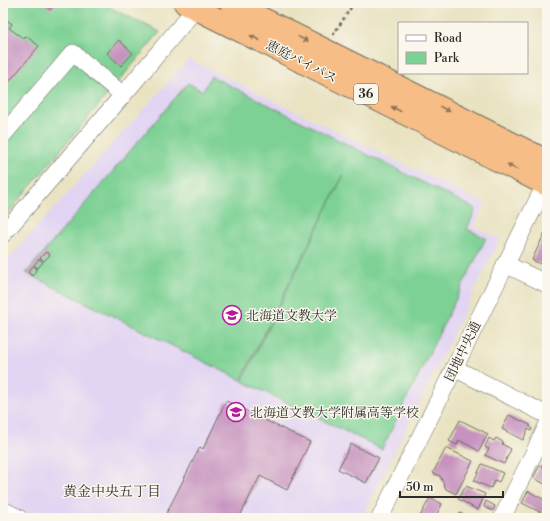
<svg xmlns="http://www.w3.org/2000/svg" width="550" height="521" viewBox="0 0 550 521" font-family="'Libre Bodoni','Noto Serif JP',serif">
<rect width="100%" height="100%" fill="#fbf7ec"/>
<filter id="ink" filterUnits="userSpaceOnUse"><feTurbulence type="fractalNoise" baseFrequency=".025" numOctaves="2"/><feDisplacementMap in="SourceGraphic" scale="8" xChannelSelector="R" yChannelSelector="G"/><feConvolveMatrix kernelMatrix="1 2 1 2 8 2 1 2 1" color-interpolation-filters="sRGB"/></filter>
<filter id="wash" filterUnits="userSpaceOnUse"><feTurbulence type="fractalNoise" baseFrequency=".012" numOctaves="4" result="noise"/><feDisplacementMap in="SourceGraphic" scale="16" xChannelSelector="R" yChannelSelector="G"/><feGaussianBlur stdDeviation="0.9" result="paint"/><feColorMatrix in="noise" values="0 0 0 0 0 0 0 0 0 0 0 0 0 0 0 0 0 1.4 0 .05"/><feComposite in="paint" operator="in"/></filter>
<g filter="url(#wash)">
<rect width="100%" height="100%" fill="#e9e3c2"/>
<!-- built -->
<path fill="#e2d4f3" d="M189,59L485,204L474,227L500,239L362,518H3V265Z"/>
<!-- green -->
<g fill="#7dd194" stroke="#547e60">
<path d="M3,3H101L160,32L3,219Z"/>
<path d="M211,76L476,209L467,229L486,238L382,449L242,381L344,174L241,380L26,273L188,83L203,91Z"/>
</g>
<g id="blocks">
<!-- building -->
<g fill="#c692bf">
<path d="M48,3H54L56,4L50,10L46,6Z"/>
<path d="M3,17L12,24L9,28L24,39L26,36L39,46L3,89Z"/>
<path d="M119,40L133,53L121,66L107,53Z"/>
<path d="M545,232L547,233V267L532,260Z"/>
<path d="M46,252L50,255L44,261L40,258Z"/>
<path d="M39,259L43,262L38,268L34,265Z"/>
<path d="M33,266L37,269L32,276L28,272Z"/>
<path d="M226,401L310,442L287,490L260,476L239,518H164L200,447L203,449Z"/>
<path d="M509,415L530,425V427L532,429L531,431L528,429L523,440L502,429Z"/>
<path d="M460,420L488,434L479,451L459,440L457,445L449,441Z"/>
<path d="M489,438L494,441L496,438L503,442L502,444L511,449L504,464L485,455L489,449L485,447Z"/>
<path d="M351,444L379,458L366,483L338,469Z"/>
<path d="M446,448L473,461L456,494L446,489L440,476L433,473Z"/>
<path d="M482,464L503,473L499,482L495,480L491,488L474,481Z"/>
<path d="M540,465L547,468V485L533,478Z"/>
<path d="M466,486L485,494L478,510L458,499Z"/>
<path d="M528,491L547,501L542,513L522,503Z"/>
<path d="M430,498L442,504L435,518H423L420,516Z"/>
<path d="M486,501L495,506L493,511L484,507Z"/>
<path d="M460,513L471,518H458Z"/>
</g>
</g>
</g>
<g filter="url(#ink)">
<use href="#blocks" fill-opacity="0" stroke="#6e6b60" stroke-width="1"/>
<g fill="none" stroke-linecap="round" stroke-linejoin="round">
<defs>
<g id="minor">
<path d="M3,135L73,53L123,95"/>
<path d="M3,234L123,95L196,8"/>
<path d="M505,264L547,284"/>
<path d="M454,368L547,415"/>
<path d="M3,510L19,518"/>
<path d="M380,518L547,181"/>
<path d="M502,518L547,426"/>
</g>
<g id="highway">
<path d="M185,3L547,185"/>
<path d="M231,3L547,161"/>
</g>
</defs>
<!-- minor casing -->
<use href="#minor" stroke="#6e6b60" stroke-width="18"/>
<!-- highway casing -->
<use href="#highway" stroke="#6e6b60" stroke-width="24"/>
<!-- path -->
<path stroke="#6e6b60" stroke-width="2.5" stroke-dasharray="3 3" stroke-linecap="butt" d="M333,35L354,3"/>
<!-- minor -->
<use href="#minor" stroke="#fff" stroke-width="17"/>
<!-- highway -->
<use href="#highway" stroke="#f6be86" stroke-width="22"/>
</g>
<!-- one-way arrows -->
<defs><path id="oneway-solid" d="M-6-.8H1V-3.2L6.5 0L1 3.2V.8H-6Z"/></defs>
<g fill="#907458">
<use href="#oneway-solid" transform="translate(255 38) rotate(-153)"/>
<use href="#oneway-solid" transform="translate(303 39) rotate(26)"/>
<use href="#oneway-solid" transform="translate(396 109) rotate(-153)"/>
<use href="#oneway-solid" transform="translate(445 109) rotate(27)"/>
<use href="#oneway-solid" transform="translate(512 167) rotate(-153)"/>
</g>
</g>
<!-- icons -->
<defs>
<symbol id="university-ring" viewBox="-11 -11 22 22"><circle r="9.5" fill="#fbf7ec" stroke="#b5179e" stroke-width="1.5"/><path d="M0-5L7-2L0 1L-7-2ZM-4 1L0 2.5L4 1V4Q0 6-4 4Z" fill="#b5179e"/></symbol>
<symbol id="school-ring" viewBox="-11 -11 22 22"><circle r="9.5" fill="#fbf7ec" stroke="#b5179e" stroke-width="1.5"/><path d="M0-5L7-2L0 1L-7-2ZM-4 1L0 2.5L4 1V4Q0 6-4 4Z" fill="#b5179e"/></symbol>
</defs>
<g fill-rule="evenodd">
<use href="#university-ring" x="221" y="304" width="22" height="22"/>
<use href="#school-ring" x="225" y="401" width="22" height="22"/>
</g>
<g text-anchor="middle" stroke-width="3" stroke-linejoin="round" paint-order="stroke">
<!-- shield labels -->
<rect fill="#fbf7ec" stroke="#696865" stroke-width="1" x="354" y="84" width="24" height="20" rx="3"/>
<g font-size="12" font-weight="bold" fill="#2b2b2b">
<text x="366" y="98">36</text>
</g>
<!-- street labels -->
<g font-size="13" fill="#2b2b2b" stroke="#fbf7ec">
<text transform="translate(302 61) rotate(27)" y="5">恵庭バイパス</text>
<text transform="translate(462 351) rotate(-64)" y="5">団地中央通</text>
</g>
<!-- poi labels -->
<g font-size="13" fill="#2b2b2b" stroke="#fbf7ec" text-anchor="start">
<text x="246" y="320">北海道文教大学</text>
<text x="250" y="417">北海道文教大学附属高等学校</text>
</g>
<!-- neighbourhood labels -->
<g font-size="14" fill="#2b2b2b" stroke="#fbf7ec">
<text x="112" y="496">黄金中央五丁目</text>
</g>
</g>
<!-- margin -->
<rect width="550" height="521" fill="none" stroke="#fbf7ec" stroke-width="16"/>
<!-- legend -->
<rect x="398" y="22" width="130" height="52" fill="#fbf7ec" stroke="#a8a59f"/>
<rect x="406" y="35" width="20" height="6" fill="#ffffff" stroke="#a8a59f"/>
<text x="434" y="42" font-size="12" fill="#2b2b2b">Road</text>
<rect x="406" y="52" width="20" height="12" fill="#7dd194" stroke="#a8a59f"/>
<text x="434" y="62" font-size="12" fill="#2b2b2b">Park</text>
<!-- scale -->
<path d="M400 491v6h103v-6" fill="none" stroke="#2b2b2b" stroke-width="2"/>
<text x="406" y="491" font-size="12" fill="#2b2b2b" stroke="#fbf7ec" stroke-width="3" paint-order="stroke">50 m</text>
</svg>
